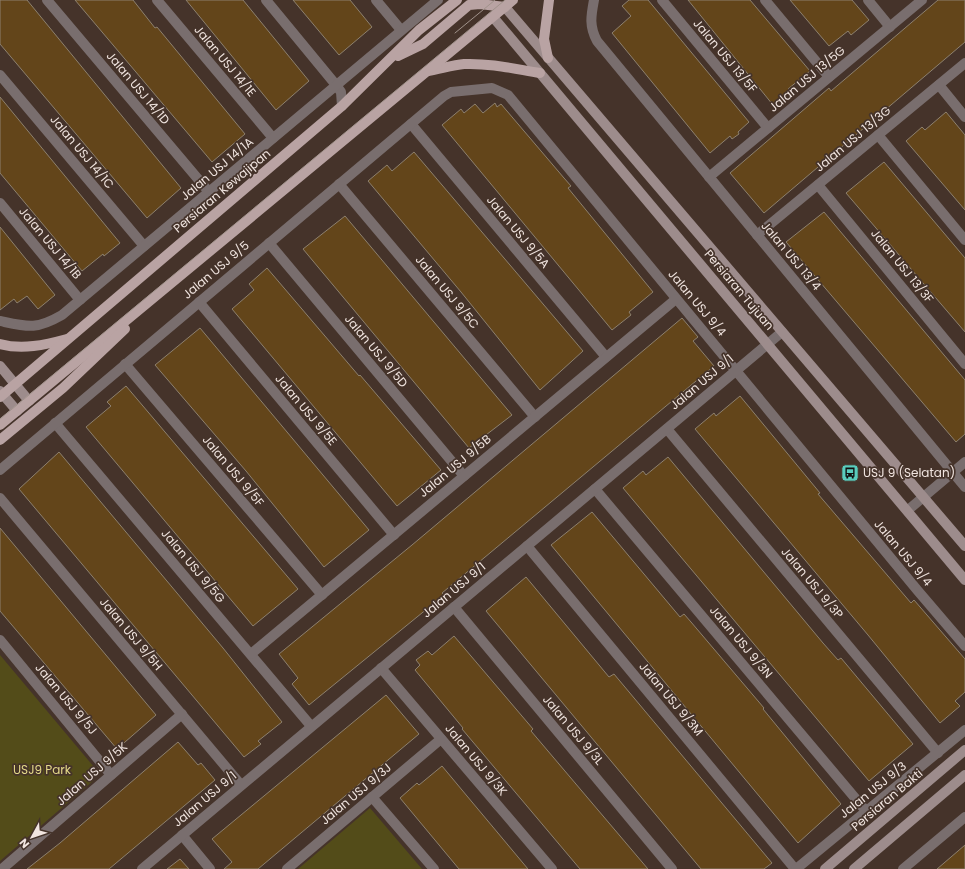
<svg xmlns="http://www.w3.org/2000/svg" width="965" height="869" viewBox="0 0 965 869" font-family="Poppins,sans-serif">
<rect width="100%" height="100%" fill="#45332a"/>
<!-- green -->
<g fill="#534c19">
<path d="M0,655L94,767L93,781L0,861Z"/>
<path d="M370,808L422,869H298Z"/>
</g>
<!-- building -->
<g fill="#63451a" stroke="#8d806e">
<path d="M0,0H27L181,188L147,218L0,44Z"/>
<path d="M75,0H133L155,28L157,27L245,134L212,162Z"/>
<path d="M186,0H243L309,81L276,110Z"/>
<path d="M293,0H350L372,27L339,55Z"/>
<path d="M629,0H648L749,122L738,132L739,134L732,139L730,136L710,153L612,33L631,16L622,6Z"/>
<path d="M688,0H750L810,71L788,89L790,91L773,105Z"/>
<path d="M790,0H852L869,20L851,35L848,31L829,46Z"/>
<path d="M938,0H965V42L764,213L730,173L829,88L831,91Z"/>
<path d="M0,97L120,243L104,256L103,254L82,271L0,173Z"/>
<path d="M495,103L497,107L501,104L564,178L571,186L568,188L653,292L629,312L631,315L612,330L442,125L461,109L464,113L475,104L483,113Z"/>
<path d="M946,112L965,135V210L906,141L922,127L925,130Z"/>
<path d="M414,152L583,351L540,390L461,292L368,181L387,165L392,171Z"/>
<path d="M884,162L965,258V332L846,193Z"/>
<path d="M824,212L965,380V434L956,442L786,242Z"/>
<path d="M345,216L512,415L469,448L303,249Z"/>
<path d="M0,227L55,295L38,309L27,296L17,303L14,299L0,310Z"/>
<path d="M267,268L359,376L360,375L441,470L397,506L232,309L254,290L249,284Z"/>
<path d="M682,318L698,337L693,341L714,366L442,593L444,595L309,705L292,684L298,678L279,654L412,545Z"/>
<path d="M200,328L369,530L324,567L246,471L155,365Z"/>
<path d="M126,386L298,589L253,626L86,427L111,406L107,402Z"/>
<path d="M740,396L820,493L818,494L911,603L914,600L965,659V692L955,701L960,706L940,723L868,635L695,429L714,413L716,416Z"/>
<path d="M59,452L223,648L282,722L258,741L261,744L244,757L19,489Z"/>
<path d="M668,457L823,643L838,660L841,658L913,744L869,781L623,488L643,471L646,475Z"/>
<path d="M592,512L680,617L684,614L691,622L764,708L763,709L841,804L798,843L551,545Z"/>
<path d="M0,528L156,715L117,749L0,611Z"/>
<path d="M526,577L609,677L614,674L772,863L764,869H701L486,611Z"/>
<path d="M454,636L533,729L531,731L648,869H580L462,729L463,728L415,670L420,665L416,660L428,651L432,655Z"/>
<path d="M386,695L419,734L258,869H224L232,862L212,839Z"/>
<path d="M178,742L198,765L201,763L215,780L109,869H27L60,843Z"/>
<path d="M442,766L467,796L528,869H459L400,798L417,783L419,785Z"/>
<path d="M965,845V869H937Z"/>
<path d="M180,859L189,869H167Z"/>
</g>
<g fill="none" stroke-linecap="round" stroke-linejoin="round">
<!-- street -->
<g stroke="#796e6e" stroke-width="10">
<path d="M47,0L209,192"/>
<path d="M157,0L273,138"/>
<path d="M266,0L336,85L341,92L342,106"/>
<path d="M376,0L401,30"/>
<path d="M594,0C591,16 589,26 597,41L965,487"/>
<path d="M662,0L768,128"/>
<path d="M765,0L829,77"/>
<path d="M868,0L890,27"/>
<path d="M0,75L144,246"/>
<path d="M939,85L965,117"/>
<path d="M411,124L606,357"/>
<path d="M878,135L965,240"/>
<path d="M709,177L922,0"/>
<path d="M339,184L535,417"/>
<path d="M818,185L965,364"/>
<path d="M0,203L80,300"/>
<path d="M757,235L965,63"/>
<path d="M269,243L464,476"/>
<path d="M199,302L394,535"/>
<path d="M0,321C28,327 36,330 62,315L438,0"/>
<path d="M125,364L322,595"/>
<path d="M55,423L311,726"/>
<path d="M667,429L938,753"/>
<path d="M0,470L444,96L451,92L492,88L508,95L918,591L965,646"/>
<path d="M595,489L866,811"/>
<path d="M0,498L241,785"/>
<path d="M908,510L965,462"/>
<path d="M527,546L795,869"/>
<path d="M454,607L672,869"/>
<path d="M0,640L111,775"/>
<path d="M251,654L676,299"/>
<path d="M381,668L552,869"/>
<path d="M372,797L434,869"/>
<path d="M182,835L210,869"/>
<path d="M2,869L182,714"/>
<path d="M142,869L782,332"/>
<path d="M287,869L441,739"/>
<path d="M796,869L965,730"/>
<path d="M903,869L965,817"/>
</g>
<!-- secondary -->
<g stroke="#9d8c8c" stroke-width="10">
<path d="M505,7L965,546"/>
<path d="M493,17L965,580"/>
<path d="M0,366L29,401"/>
<path d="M0,391L17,411"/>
<path d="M825,869L965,750"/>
<path d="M854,869L965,775"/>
</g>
<!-- primary -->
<g stroke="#b9a3a3" stroke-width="10">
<path d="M398,56L423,44L469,5L480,4L505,7"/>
<path d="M548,58L544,39L549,0"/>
<path d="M428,71C440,69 453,65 464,64C491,63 515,69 540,73"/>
<path d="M0,344C22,350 45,345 67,339"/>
<path d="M0,397L342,106L419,30L457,0"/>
<path d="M0,425L513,0"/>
<path d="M0,440L63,388L125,329"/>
</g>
<!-- tram -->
<g stroke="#a0928b" stroke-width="1">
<path d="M455,33L495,0"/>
<path d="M0,419L505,0"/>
</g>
</g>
<!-- icons -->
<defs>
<symbol id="bus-square" viewBox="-11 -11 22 22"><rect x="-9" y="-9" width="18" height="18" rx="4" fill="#59cebf" stroke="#45332a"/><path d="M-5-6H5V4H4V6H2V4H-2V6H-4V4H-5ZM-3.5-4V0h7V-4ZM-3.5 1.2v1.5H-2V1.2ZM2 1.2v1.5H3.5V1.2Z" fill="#111"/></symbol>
</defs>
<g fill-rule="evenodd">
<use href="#bus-square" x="840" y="463" width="20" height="20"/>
</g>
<g text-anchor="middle" stroke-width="3.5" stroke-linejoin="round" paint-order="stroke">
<!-- street labels -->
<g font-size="12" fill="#f1e5e0" stroke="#45332a">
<text transform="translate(725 56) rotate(50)" y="4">Jalan USJ 13/5F</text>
<text transform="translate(225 61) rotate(50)" y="4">Jalan USJ 14/1E</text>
<text transform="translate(807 79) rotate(-40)" y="4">Jalan USJ 13/5G</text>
<text transform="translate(138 88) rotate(50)" y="4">Jalan USJ 14/1D</text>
<text transform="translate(853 139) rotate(-40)" y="4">Jalan USJ 13/3G</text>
<text transform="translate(82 152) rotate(50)" y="4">Jalan USJ 14/1C</text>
<text transform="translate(217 169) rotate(-40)" y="4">Jalan USJ 14/1A</text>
<text transform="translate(222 191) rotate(-40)" y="4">Persiaran Kewajipan</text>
<text transform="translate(518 232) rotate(50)" y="4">Jalan USJ 9/5A</text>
<text transform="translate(50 243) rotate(50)" y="4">Jalan USJ 14/1B</text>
<text transform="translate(791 256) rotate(50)" y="4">Jalan USJ 13/4</text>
<text transform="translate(902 266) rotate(51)" y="4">Jalan USJ 13/3F</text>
<text transform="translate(216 270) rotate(-40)" y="4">Jalan USJ 9/5</text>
<text transform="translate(739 290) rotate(50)" y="4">Persiaran Tujuan</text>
<text transform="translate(447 292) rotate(50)" y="4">Jalan USJ 9/5C</text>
<text transform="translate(697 303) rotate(50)" y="4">Jalan USJ 9/4</text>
<text transform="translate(376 351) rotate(50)" y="4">Jalan USJ 9/5D</text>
<text transform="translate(702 382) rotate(-40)" y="4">Jalan USJ 9/1</text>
<text transform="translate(306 410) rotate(50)" y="4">Jalan USJ 9/5E</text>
<text transform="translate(455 466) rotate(-40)" y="4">Jalan USJ 9/5B</text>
<text transform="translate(233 471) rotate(50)" y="4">Jalan USJ 9/5F</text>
<text transform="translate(903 553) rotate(50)" y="4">Jalan USJ 9/4</text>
<text transform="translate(193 566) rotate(50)" y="4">Jalan USJ 9/5G</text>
<text transform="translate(812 583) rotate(50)" y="4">Jalan USJ 9/3P</text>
<text transform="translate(454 590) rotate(-40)" y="4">Jalan USJ 9/1</text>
<text transform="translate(131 634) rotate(50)" y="4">Jalan USJ 9/5H</text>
<text transform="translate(741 642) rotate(50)" y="4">Jalan USJ 9/3N</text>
<text transform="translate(66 699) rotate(50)" y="4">Jalan USJ 9/5J</text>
<text transform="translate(671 699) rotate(50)" y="4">Jalan USJ 9/3M</text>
<text transform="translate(573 730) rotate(50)" y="4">Jalan USJ 9/3L</text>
<text transform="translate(476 760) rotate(50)" y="4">Jalan USJ 9/3K</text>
<text transform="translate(92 774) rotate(-41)" y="4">Jalan USJ 9/5K</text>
<text transform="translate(873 790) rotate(-39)" y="4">Jalan USJ 9/3</text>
<text transform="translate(356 794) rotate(-40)" y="4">Jalan USJ 9/3J</text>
<text transform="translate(205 799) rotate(-40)" y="4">Jalan USJ 9/1</text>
<text transform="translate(887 800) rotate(-40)" y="4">Persiaran Bakti</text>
</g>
<!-- poi labels -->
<g font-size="12" fill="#f1e5e0" stroke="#45332a" text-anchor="start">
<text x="863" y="477">USJ 9 (Selatan)</text>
</g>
<!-- park labels -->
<g font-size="12" fill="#e3d888" stroke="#45332a">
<text x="42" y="774">USJ9 Park</text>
</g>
</g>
<!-- north arrow -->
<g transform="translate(32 837) rotate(230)" stroke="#45332a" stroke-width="3" paint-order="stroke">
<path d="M0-3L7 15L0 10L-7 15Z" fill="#f1e5e0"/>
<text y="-6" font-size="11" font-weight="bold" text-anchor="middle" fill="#f1e5e0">N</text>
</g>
</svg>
